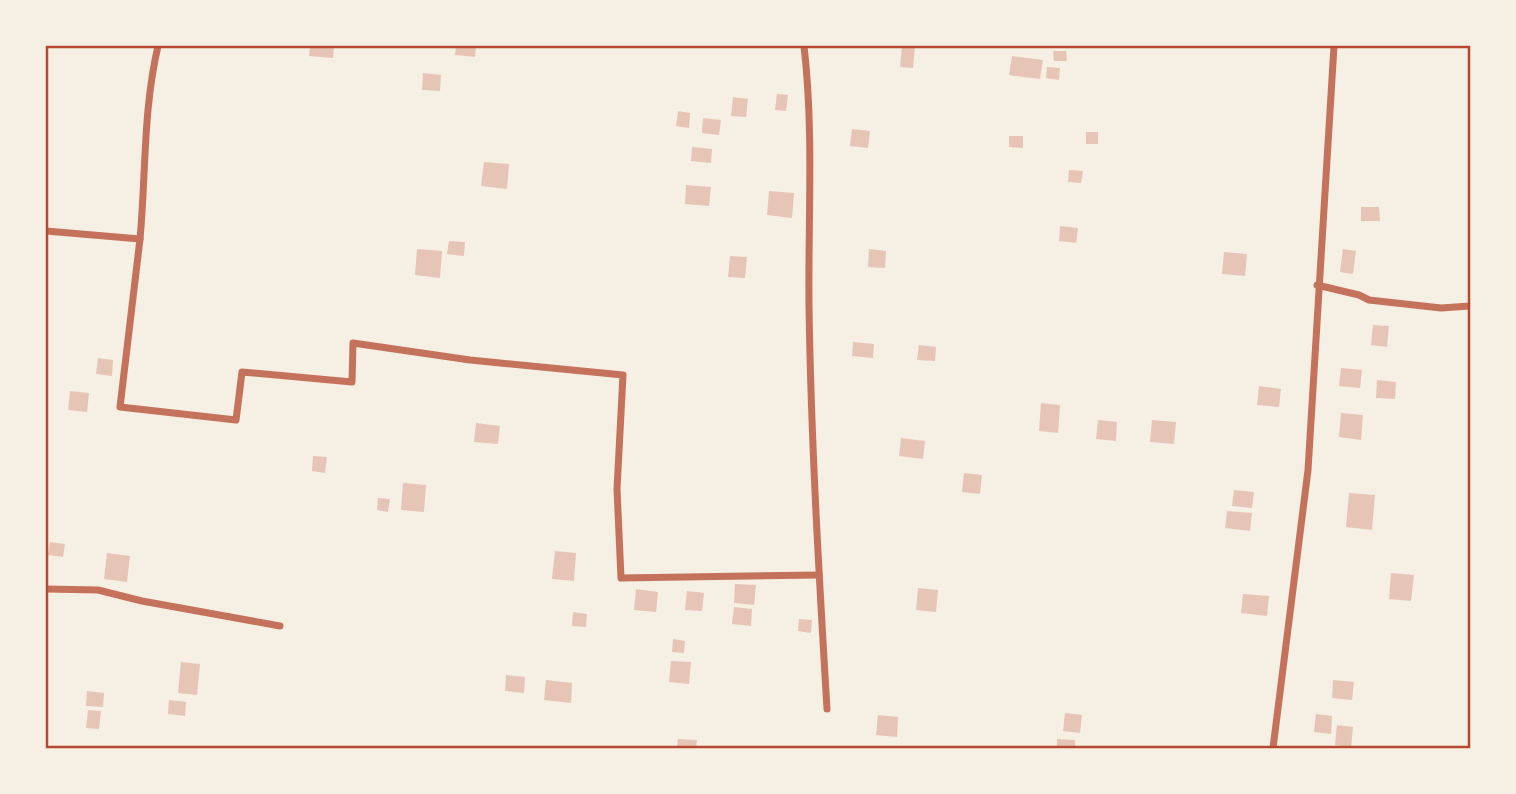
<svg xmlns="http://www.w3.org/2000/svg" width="1516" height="794" viewBox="0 0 1516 794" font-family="'Exo 2',sans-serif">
<rect width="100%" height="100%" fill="#f6efe4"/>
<!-- building -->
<g fill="#e6c5b7">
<path d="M310,46H334L333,58L309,56Z"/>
<path d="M456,46H476L475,57L455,55Z"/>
<path d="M902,46H915L913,68L900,67Z"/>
<path d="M1053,51H1066L1067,61H1054Z"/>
<path d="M1012,56L1043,60L1040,79L1009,75Z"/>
<path d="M1047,67L1060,68L1059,80L1046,78Z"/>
<path d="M423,73L441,75L440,91L422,90Z"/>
<path d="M777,94L788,95L786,111L775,110Z"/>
<path d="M733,97L748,99L746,117L731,116Z"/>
<path d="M678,111L690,113L689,128L676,126Z"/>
<path d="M703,118L721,120L719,135L702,133Z"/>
<path d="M852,129L870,131L868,148L850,146Z"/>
<rect x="1086" y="132" width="12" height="12"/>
<path d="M1009,136H1023V148L1009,147Z"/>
<path d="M692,147L712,149L711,163L691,161Z"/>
<path d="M484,162L509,164L507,189L481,186Z"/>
<path d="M1069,170L1083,171L1081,183L1068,182Z"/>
<path d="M686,185L711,187L709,206L685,204Z"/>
<path d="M769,191L794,193L792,218L767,215Z"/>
<path d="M1361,207H1379L1380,221H1361Z"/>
<path d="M1060,226L1078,228L1076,243L1059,241Z"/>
<path d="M449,241L465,242L464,256L447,254Z"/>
<path d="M417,249L442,251L440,278L415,275Z"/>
<path d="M869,249L886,251L885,268L868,267Z"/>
<path d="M1343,249L1356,251L1353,274L1340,272Z"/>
<path d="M1224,252L1247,254L1245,276L1222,274Z"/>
<path d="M730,256L747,257L745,278L728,277Z"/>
<path d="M1373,325L1389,326L1387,347L1371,345Z"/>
<path d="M853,342L874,344L873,358L852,356Z"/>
<path d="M919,345L936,347L935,361L917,360Z"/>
<path d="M98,358L113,360L112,376L96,374Z"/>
<path d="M1341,368L1362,370L1360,388L1339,386Z"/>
<path d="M1377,380L1396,382L1395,399L1376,398Z"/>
<path d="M1259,386L1281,389L1279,407L1257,405Z"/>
<path d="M70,391L89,393L87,412L68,410Z"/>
<path d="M1041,403L1060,405L1058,433L1039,431Z"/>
<path d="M1341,413L1363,415L1361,440L1339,437Z"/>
<path d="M1098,420L1117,422L1116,441L1096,439Z"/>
<path d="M1152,420L1176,422L1174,444L1150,442Z"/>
<path d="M476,423L500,426L498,444L474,442Z"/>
<path d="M901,438L925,441L923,459L899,456Z"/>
<path d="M313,456L327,457L325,473L312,471Z"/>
<path d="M964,473L982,475L980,494L962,492Z"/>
<path d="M403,483L426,485L424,512L401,510Z"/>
<path d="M1234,490L1254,492L1252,508L1232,506Z"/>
<path d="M1349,493L1375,495L1372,530L1346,527Z"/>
<path d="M378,498L390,499L388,512L377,510Z"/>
<path d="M1227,511L1252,513L1250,531L1225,528Z"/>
<path d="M50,542L65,544L63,557L48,555Z"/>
<path d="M555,551L576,553L574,581L552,579Z"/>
<path d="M107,553L130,556L127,582L104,579Z"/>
<path d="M1391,573L1414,575L1411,601L1389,599Z"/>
<path d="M735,584L756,585L754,605L734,603Z"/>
<path d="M918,588L938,590L936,612L916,610Z"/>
<path d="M636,589L658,592L656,612L634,610Z"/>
<path d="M687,591L704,593L702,611L685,610Z"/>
<path d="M1243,594L1269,596L1267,616L1241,613Z"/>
<path d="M734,607L752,609L751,626L732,624Z"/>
<path d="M573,612L587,614L586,627L572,626Z"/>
<path d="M799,619L812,620L811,633L798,631Z"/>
<path d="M673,639L685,641L684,653L672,652Z"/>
<path d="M671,661L691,662L689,684L669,682Z"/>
<path d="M181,662L200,664L197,695L178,693Z"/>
<path d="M506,675L525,677L524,693L505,691Z"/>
<path d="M546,680L572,683L571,703L544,700Z"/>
<path d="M1333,680L1354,682L1352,700L1332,698Z"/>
<path d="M87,691L104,693L103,707L86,706Z"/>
<path d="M169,700L186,702L185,716L168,714Z"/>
<path d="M88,710L101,711L99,729L86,728Z"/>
<path d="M1065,713L1082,715L1080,733L1063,731Z"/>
<path d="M1316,714L1332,716L1331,734L1314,732Z"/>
<path d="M878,715L898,717L897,737L876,735Z"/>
<path d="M1337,725L1353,727L1351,747L1335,745Z"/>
<path d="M678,739L697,740L696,748H677Z"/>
<path d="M1057,739L1075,740V748H1057Z"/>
</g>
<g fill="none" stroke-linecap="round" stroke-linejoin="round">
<!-- minor -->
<g stroke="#c5725c" stroke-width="7">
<path d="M804,46C814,132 808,219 809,306C811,440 819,575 827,709"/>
<path d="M46,231L140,239C146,174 143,110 158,46"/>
<path d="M140,239L120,407L236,420L242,372L352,382L353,343L470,360L623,375L617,489L621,578L819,575"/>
<path d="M1317,285L1359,295L1369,300L1441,308L1470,306"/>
<path d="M46,589L98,590L142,601L280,626"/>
<path d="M1273,748L1308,470L1334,46"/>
</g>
</g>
<!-- border -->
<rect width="1516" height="794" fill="none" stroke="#f6efe4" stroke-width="94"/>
<rect x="47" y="47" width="1422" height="700" fill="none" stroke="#b5482f" stroke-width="2.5"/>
</svg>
